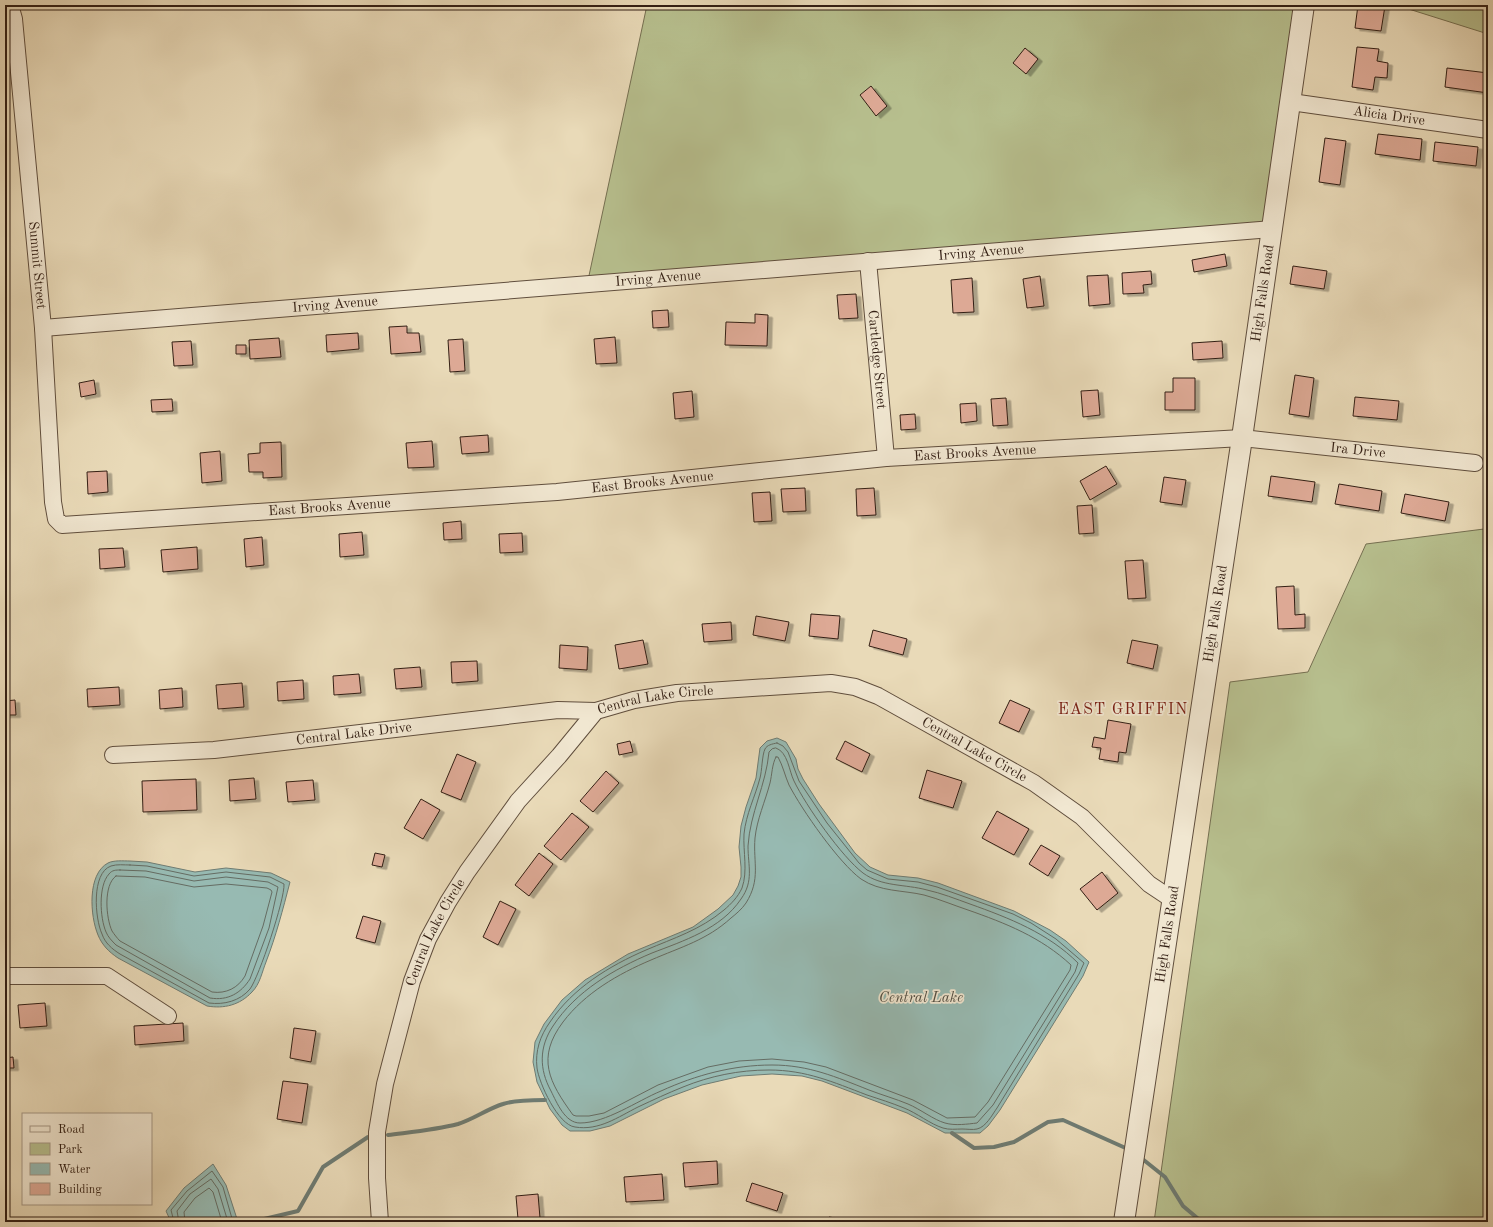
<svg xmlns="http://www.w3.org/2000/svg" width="1493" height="1227" font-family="'Old Standard TT',serif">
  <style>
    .green { fill: #b7bf8e; stroke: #756f51 }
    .water { fill: #97bab2; stroke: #6f7c73 }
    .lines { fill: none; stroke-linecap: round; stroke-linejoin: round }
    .shore { stroke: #656c63; stroke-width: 1 }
    .stream { stroke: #6f7c73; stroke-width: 4 }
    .building { fill: #dda995; stroke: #331f14; filter: url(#shadow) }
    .minor-casing { stroke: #604e3d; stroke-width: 18 }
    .tertiary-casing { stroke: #604e3d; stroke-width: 22 }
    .minor { stroke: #f1e7d1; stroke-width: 16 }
    .tertiary { stroke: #f1e7d1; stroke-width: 20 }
    .labels { text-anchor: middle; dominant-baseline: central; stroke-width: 3.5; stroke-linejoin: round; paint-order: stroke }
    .street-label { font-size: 14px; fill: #331f14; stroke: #f1e7d1 }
    .water-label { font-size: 15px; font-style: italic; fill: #514e43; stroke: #f1e7d1 }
    .quarter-label { font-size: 16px; letter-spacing: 1px; fill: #7a1f14; stroke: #f1e7d1 }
  </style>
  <defs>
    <filter id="shadow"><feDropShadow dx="4.5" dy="2.5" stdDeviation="0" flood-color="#0004"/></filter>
  </defs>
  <rect width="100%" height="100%" fill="#e9dab8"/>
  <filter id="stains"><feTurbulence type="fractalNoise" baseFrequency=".005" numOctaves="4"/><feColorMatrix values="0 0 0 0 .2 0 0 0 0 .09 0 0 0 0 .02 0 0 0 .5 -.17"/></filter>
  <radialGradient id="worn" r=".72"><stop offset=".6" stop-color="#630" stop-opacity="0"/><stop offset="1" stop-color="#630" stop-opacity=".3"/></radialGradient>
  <path class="green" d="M647 5H1299L1268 227 587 285Z
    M1396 5H1488V34Z
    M1484 529 1488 580V1222H1154L1230 682 1308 672 1366 544Z"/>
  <path class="water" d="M777 738 786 742 796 759 798 769 803 779 819 804 855 853 870 867 888 875 918 878 938 883 1014 911 1050 930 1066 941 1089 962 1083 976 1000 1110 988 1126 980 1133H945L907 1113 822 1081 802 1076 772 1074 741 1076 702 1085 664 1099 610 1126 590 1131H570L562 1125 550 1109 537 1082 533 1062 535 1042 544 1024 562 1000 585 980 628 954 693 927 718 909 733 895 738 886 741 877V867L739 847 741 826 746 807 756 778 760 748 767 741Z
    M130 861 147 862 195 872 226 868 271 873 290 882C283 909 276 936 266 962 262 972 260 984 252 992 240 1005 224 1009 207 1006L118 958C109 952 102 945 98 935 90 916 87 874 108 863 114 860 123 861 130 861Z
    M213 1164 226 1185 238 1222H171L166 1211 184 1188Z"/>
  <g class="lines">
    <path class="shore" d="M777 743 783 746 788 752 799 781 827 823 859 863 867 870 888 879 918 882 937 887 1013 914 1031 923 1056 939 1084 963 1079 974 997 1108C992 1115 986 1127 977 1129 973 1130 967 1129 962 1129 956 1129 949 1130 943 1128 930 1124 917 1113 904 1108 892 1103 879 1099 867 1095 833 1082 806 1070 769 1070 739 1070 710 1076 683 1087 668 1093 653 1100 638 1107 618 1117 599 1131 575 1127 558 1125 539 1083 537 1068 535 1051 540 1036 550 1022 573 988 609 966 646 950 674 938 700 930 724 910 731 904 738 897 742 888 748 871 743 852 744 834 746 814 755 797 760 778 762 771 762 755 765 749 767 745 772 744 777 743Z
      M776 748C788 752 789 771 794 781 806 806 842 857 863 873 882 887 905 884 927 890 941 893 956 899 970 904 1009 918 1048 933 1078 963L1075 972 993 1105 977 1123C968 1124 955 1126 945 1123 934 1120 920 1109 908 1104 896 1099 882 1095 869 1090 836 1077 809 1065 772 1065 733 1065 696 1075 661 1091 637 1101 606 1123 580 1123 565 1123 557 1103 551 1091 539 1069 539 1047 553 1026 576 991 614 969 652 953 683 941 721 929 741 899 754 881 748 866 748 846 750 813 766 785 769 752L772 749Z
      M776 757H778C783 766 785 776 789 785 802 810 839 863 861 879 880 892 903 890 924 895 939 899 953 905 968 910 1005 923 1041 937 1071 965L1070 970 988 1102 975 1117 947 1118 913 1100 826 1067 804 1062 772 1059 739 1061 708 1067 658 1085 604 1113 589 1116H576L573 1115C549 1082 536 1058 563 1022 585 993 618 974 651 960 681 947 707 940 731 918 736 914 742 909 746 903 761 879 753 863 755 838 757 819 765 802 770 783 772 775 772 764 776 757Z
      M130 865 147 866 194 876 226 872 270 877 284 884C285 899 259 977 250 989 240 1001 224 1005 209 1003L120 954C112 949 105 943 102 934 95 919 91 873 111 866 117 864 124 865 130 865Z
      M120 870 146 871 194 881 226 877 268 882 278 887 269 928 250 979C241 993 228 1001 210 998L116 945C112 941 108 937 106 932 100 918 98 886 109 874 112 870 116 870 120 870Z
      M116 876 145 877 194 887 226 884 267 888 271 890 272 892 263 926 245 976C238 988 226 994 212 992L120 941C117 938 114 934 112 931 106 918 103 885 116 876Z
      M174 1222 171 1210 187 1191 212 1171 223 1187 233 1222
      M179 1222 177 1211 190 1194 211 1179 218 1189 228 1222
      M185 1222 184 1212 195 1198 209 1188 213 1192 222 1222"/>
    <path class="stream" d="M952 1133 974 1148 994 1147 1014 1142 1048 1122 1063 1120 1130 1150
      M388 1135C411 1132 435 1130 458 1124 474 1119 487 1109 503 1104 514 1100 533 1100 545 1100
      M1140 1157 1165 1177 1183 1206 1202 1222
      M237 1222 260 1220 298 1211 323 1167 368 1137"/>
  </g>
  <path class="building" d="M1358 5 1385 6 1381 31 1355 28Z
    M1357 47 1379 49 1377 61 1388 63 1387 78 1375 77 1373 90 1352 87Z
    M1025 48 1038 59 1026 74 1013 63Z
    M1447 68 1488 73V93L1445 87Z
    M871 86 887 106 876 116 860 95Z
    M1378 134 1422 139 1420 160 1375 154Z
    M1325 138 1346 141 1340 185 1319 182Z
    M1435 142 1478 147 1476 166 1433 161Z
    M1225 254 1227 266 1194 272 1192 260Z
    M1293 266 1327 271 1324 289 1290 284Z
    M1151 271 1152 284 1143 285 1144 293 1123 294 1122 273Z
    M1108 275 1110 304 1089 306 1087 276Z
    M1040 276 1044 306 1027 308 1023 279Z
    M972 278 974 312 953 313 951 280Z
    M856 294 858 318 839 319 837 295Z
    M668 310 669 327 653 328 652 311Z
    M755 314 768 315 767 346 725 345 726 322 755 323Z
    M407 326V333H419L421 352 391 354 389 327Z
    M358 333 359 349 327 352 326 335Z
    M615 337 617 363 596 364 594 339Z
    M279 338 281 357 250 359 249 340Z
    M463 339 465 371 450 372 448 340Z
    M191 341 193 365 174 366 172 342Z
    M1222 341 1223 358 1193 360 1192 343Z
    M236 345H246V354H236Z
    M1295 375 1314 378 1309 417 1289 414Z
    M1173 378H1195V410H1165V392H1173Z
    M94 380 96 394 81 397 79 383Z
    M1098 390 1100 415 1083 417 1081 391Z
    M692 391 694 417 675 419 673 393Z
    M1355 397 1399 401 1397 420 1353 416Z
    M1006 398 1008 425 993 426 991 399Z
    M172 399 173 411 152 412 151 400Z
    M976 403 977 421 961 423 960 404Z
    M915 414 916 429 901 430 900 415Z
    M488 435 489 452 462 454 460 437Z
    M432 441 434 467 408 468 406 443Z
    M281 442 282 477 263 478V472H249L248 454 260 453V443Z
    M220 451 222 481 202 483 200 453Z
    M1106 466 1117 484 1090 500 1080 481Z
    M107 471 108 492 88 494 87 472Z
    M1271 476 1315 482 1312 502 1268 496Z
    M1164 477 1186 480 1182 505 1160 502Z
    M1339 484 1382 491 1379 511 1335 504Z
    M805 488 806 511 783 512 781 489Z
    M874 488 876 515 857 516 856 489Z
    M770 492 772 521 754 522 752 493Z
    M1405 494 1449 502 1445 521 1401 513Z
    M1092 505 1094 533 1079 534 1077 506Z
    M461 521 462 539 444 540 443 523Z
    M362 532 364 555 340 557 339 534Z
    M522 533 523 552 500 553 499 534Z
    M262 537 264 565 246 567 244 539Z
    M197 547 198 569 163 572 161 550Z
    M123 548 125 567 100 569 99 549Z
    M1143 560 1146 598 1128 599 1125 561Z
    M1294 586 1295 615 1305 614V628L1278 629 1276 587Z
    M811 614 840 616 838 639 809 636Z
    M756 616 789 622 785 641 753 635Z
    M731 622 732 640 704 642 702 624Z
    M873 630 907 639 903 655 869 646Z
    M643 640 648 664 619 669 615 645Z
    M1132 640 1158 645 1153 669 1127 663Z
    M560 645 588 647 587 670 559 668Z
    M477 661 478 681 452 683 451 662Z
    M420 667 422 687 396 689 394 669Z
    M359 674 361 693 334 695 333 676Z
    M303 680 304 699 278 701 277 682Z
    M242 683 244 707 218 709 216 685Z
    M119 687 120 705 88 707 87 689Z
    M182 688 183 707 160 709 159 690Z
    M15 700 16 715H5V701Z
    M1010 700 1030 709 1019 732 999 723Z
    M1108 720 1131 724 1126 753 1119 752 1118 762 1099 759 1101 748 1092 747 1094 737 1105 739Z
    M630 741 633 752 619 755 617 744Z
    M845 741 870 754 862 772 836 759Z
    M457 754 476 762 461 800 441 792Z
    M927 770 962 781 953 808 919 798Z
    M606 771 619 783 593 812 580 801Z
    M254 778 256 799 230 801 229 780Z
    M196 779 197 810 143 812 142 781Z
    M313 780 315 800 288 802 286 782Z
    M421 799 440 810 423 839 404 828Z
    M997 811 1029 829 1014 855 982 838Z
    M572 813 589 827 561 860 544 846Z
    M1041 845 1060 856 1048 876 1029 864Z
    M375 853 385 855 382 867 372 865Z
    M539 853 553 864 529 896 515 885Z
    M1102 872 1118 893 1097 910 1080 889Z
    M500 901 516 909 498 945 483 937Z
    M363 916 381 921 375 943 356 938Z
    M45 1003 47 1026 20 1028 18 1005Z
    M183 1023 184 1041 135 1045 134 1026Z
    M294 1028 316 1031 311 1062 290 1058Z
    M13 1057 14 1068H5V1058Z
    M283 1081 308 1084 302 1123 277 1119Z
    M717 1161 718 1184 685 1187 683 1163Z
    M662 1174 664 1200 626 1202 624 1177Z
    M752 1183 783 1193 777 1211 746 1201Z
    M538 1194 540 1218 518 1219 516 1196Z
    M829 1217 863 1222H828Z"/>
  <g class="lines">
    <defs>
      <g id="minor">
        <path id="s1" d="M10 5 14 19 43 328 53 502 56 519 62 525 557 492 886 458 1242 438 1475 463"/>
        <path id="s2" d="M1291 102 1488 130"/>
        <path id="s3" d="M868 261 886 458"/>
        <path id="s4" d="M43 328 1273 229"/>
        <path id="s5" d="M113 755 214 750 558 710 596 711"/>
        <path d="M5 976H107L168 1016"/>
        <path id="s6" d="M380 1222 377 1178V1132L385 1084 412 981 428 939 448 902 467 872 518 801 559 756 596 711 634 700 677 693 831 683 855 687 878 696 1034 783 1082 817 1149 884 1173 900"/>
      </g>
      <g id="tertiary">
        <path id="s7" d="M1124 1222 1242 438 1304 5"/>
      </g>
    </defs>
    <use href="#minor" class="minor-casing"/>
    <use href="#tertiary" class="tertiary-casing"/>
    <use href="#minor" class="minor"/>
    <use href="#tertiary" class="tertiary"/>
  </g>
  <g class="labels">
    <g class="street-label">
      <text stroke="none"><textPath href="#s2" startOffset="99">Alicia Drive</textPath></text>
      <text stroke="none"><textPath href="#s4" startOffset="941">Irving Avenue</textPath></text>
      <text stroke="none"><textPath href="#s1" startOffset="262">Summit Street</textPath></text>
      <text stroke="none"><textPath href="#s4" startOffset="617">Irving Avenue</textPath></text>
      <text stroke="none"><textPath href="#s7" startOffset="939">High Falls Road</textPath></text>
      <text stroke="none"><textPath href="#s4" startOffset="293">Irving Avenue</textPath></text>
      <text stroke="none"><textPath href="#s3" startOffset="99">Cartledge Street</textPath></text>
      <text stroke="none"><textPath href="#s1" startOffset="1825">Ira Drive</textPath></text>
      <text stroke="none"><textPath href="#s1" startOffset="1441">East Brooks Avenue</textPath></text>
      <text stroke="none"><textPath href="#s1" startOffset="1117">East Brooks Avenue</textPath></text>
      <text stroke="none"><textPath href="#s1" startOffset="793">East Brooks Avenue</textPath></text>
      <text stroke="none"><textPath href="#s7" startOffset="615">High Falls Road</textPath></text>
      <text stroke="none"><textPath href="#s6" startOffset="635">Central Lake Circle</textPath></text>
      <text stroke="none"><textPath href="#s5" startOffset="242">Central Lake Drive</textPath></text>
      <text stroke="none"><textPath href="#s6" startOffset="971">Central Lake Circle</textPath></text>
      <text stroke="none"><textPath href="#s6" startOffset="299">Central Lake Circle</textPath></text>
      <text stroke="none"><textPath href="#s7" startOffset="291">High Falls Road</textPath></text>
    </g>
    <g class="water-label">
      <text x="921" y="998">Central Lake</text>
    </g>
    <g class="quarter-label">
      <text x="1123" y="710">EAST GRIFFIN</text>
    </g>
  </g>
  <rect width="1493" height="1227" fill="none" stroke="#e9dab8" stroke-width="20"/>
  <rect x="6" y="6" width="1481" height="1215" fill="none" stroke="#331f14" stroke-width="2"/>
  <rect x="10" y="10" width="1473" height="1207" fill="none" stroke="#331f14"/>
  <rect x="22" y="1113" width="130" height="92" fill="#f1e7d1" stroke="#a59785"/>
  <rect x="30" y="1126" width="20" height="6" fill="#f1e7d1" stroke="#a59785"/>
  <text x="58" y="1133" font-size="12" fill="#331f14">Road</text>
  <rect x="30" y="1143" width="20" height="12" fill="#b7bf8e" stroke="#a59785"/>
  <text x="58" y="1153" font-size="12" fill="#331f14">Park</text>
  <rect x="30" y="1163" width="20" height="12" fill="#97bab2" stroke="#a59785"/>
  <text x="58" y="1173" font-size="12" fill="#331f14">Water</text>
  <rect x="30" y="1183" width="20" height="12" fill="#dda995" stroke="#a59785"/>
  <text x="58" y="1193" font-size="12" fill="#331f14">Building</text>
  <rect width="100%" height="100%" filter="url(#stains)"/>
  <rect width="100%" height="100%" fill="url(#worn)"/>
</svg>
